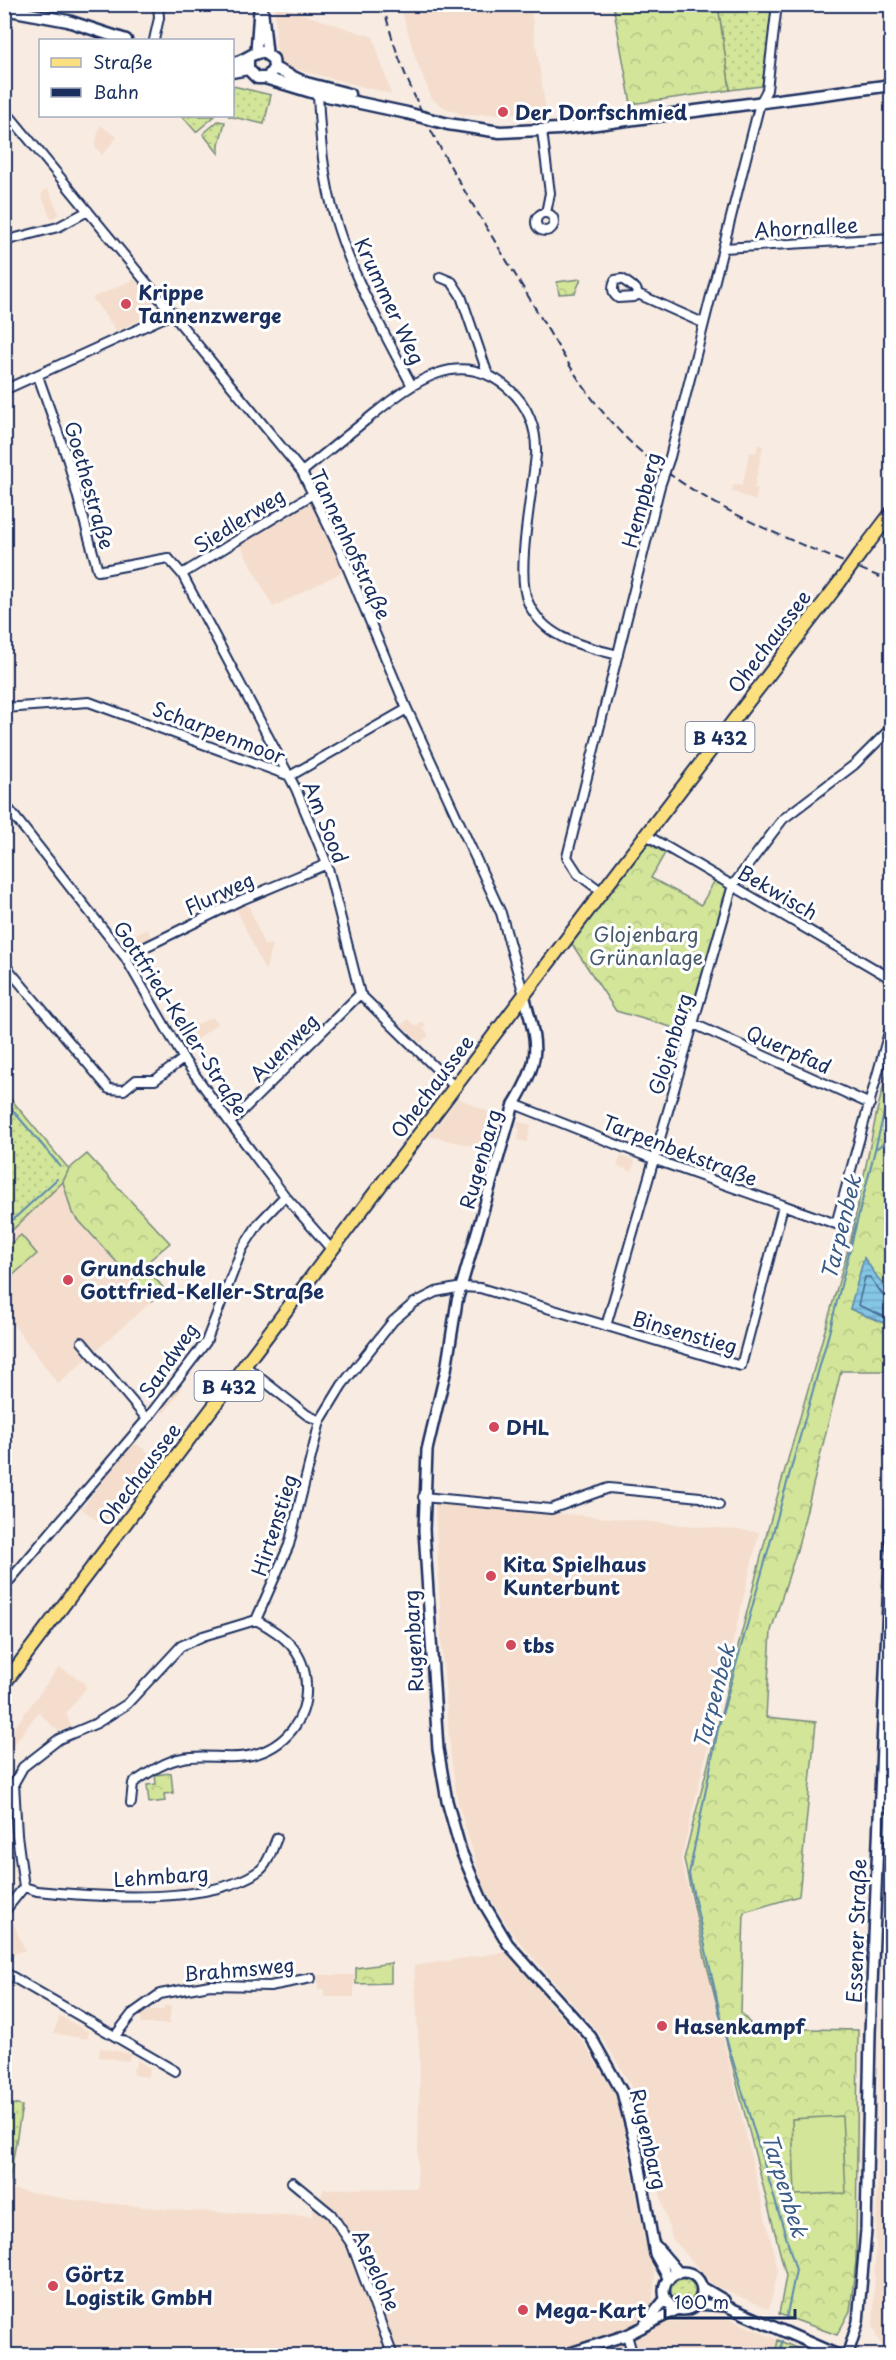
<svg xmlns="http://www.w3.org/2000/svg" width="896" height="2360" font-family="'Playpen Sans',sans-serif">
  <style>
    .built { fill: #f4ddcc }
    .grass { fill: url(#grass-dots); stroke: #768a7c; stroke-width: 1.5 }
    .forest { fill: url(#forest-crowns); stroke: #768a7c; stroke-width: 1.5 }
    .pitch { fill: #d2e599; stroke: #768a7c; stroke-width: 1.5 }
    .water { fill: url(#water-rules); stroke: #5b8aaf; stroke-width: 1.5 }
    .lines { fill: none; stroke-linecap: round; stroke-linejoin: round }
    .shore { stroke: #456b94; stroke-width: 1.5 }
    .stream { stroke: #5b8aaf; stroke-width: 2 }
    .minor-casing { stroke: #1b2f5e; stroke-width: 12 }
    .tertiary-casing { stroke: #1b2f5e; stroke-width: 14 }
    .secondary-casing { stroke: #1b2f5e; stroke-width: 15 }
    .primary-casing { stroke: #1b2f5e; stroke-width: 16 }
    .minor { stroke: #fff; stroke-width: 8 }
    .tertiary { stroke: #fff; stroke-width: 9 }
    .secondary { stroke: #fff; stroke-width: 10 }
    .primary { stroke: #fce080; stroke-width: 12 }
    .rail { stroke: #1b2f5e; stroke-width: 2; stroke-dasharray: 9 4.5; stroke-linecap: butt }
    .minor-bridge-casing { stroke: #1b2f5e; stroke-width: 12; stroke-linecap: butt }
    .secondary-bridge-casing { stroke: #1b2f5e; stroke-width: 15; stroke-linecap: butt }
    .primary-bridge-casing { stroke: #1b2f5e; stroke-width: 16; stroke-linecap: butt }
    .minor-bridge { stroke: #fff; stroke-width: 8 }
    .secondary-bridge { stroke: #fff; stroke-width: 10 }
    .primary-bridge { stroke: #fce080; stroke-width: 12 }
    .poi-dot { fill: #d1495b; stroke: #fff; stroke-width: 2 }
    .labels { text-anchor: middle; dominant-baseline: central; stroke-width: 6; stroke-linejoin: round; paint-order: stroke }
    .shield { fill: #fff; stroke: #5f6d8e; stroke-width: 1.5 }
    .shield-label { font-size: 18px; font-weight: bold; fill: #1b2f5e }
    .poi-label { font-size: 20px; font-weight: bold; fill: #1b2f5e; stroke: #fff; text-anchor: start }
    .street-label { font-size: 20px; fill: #1b2f5e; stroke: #fff }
    .park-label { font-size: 20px; fill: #495c6d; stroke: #fff }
    .water-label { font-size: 21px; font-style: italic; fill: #3b5c86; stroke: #fff }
  </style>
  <defs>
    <pattern id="grass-dots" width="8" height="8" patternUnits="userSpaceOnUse" patternTransform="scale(1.5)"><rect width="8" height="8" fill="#d2e599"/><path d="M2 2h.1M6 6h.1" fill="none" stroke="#b4c586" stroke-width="1.8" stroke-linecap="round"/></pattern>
    <pattern id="forest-crowns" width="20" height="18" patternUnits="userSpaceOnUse" patternTransform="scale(1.5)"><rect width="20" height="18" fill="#d2e599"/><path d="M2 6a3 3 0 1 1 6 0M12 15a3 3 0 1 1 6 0" fill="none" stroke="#b4c586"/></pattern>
    <pattern id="water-rules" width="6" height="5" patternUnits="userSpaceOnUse" patternTransform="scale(1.5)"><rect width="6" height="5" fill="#85c6e5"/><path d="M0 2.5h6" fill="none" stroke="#72aac7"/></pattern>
  </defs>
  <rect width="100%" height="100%" fill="#f8ebe1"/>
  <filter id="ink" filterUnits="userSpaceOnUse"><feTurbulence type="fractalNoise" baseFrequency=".0167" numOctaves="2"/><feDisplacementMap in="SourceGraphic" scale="12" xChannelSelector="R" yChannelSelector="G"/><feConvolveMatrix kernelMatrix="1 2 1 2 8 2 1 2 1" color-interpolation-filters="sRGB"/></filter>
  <g filter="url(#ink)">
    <path class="built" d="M275 5 373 37 391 94 287 67 280 61 276 45Z
      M400 5H530L546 112 464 115 445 108 432 99 415 57Z
      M100 125 117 137 102 155 95 146Z
      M48 189 59 214 51 219 41 194Z
      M135 279 160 310 117 331 92 298Z
      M758 445 763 446 754 488 758 489 755 501 732 491 733 485 742 486 750 452 756 453Z
      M312 498 342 572 273 607 240 544Z
      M244 905 249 906 264 945H273L265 971 236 908Z
      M148 929 151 938 128 950 123 948 122 940Z
      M212 1017 218 1023 186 1048 181 1040 189 1029Z
      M408 1019 417 1027 422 1022 426 1026 423 1029 429 1035 421 1043 402 1026Z
      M458 1098 500 1117 491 1150 429 1136Z
      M518 1122 531 1125 527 1142 518 1140 520 1129 517 1128Z
      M621 1156 635 1161 632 1171 617 1166Z
      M63 1182 72 1213 152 1301 58 1384 5 1313V1237Z
      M175 1386 181 1390 164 1413 158 1409Z
      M132 1441 159 1460 108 1529 82 1509Z
      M435 1502 759 1532 681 1859 778 2271 769 2309 713 2285 672 2238 630 2084 602 2037 512 1933 484 1888 458 1803 451 1757 442 1650Z
      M59 1667 84 1682 86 1688 66 1713 71 1727 58 1731 38 1712 5 1757V1740Z
      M886 1915H891V2355H888L876 2336V2330L873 2329Z
      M12 1920 25 1950 11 1955 10 1937H5L4 1925Z
      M506 1952 584 2043 619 2102 644 2237 655 2275 652 2305 669 2322 710 2317 731 2319 778 2340 775 2355H5L4 2188 73 2200 185 2211 311 2216 324 2189 417 2188 420 2064 414 1966Z
      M318 1975H354V1997H324V1989H318Z
      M164 2006H171L169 2024H141V2012L147 2007 150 2010H163Z
      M60 2016 89 2032 87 2039 53 2033Z
      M100 2048 131 2054 128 2061 99 2057Z
      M138 2060 150 2069 147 2077 134 2075 133 2071Z"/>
    <path class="grass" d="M718 5H773L762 86 730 90Z
      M233 86 271 95 264 124 228 116H232Z
      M182 116H215L196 132Z
      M218 121 225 122 219 144V154L203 134Z
      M5 1092 69 1169 63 1182 5 1237Z
      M4 2102 22 2106 8 2189 4 2188Z
      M671 2291a12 12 0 1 1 24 0a12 12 0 1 1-24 0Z"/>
    <path class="forest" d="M613 5H718L730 90 631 104Z
      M581 279 575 293 559 294 557 282Z
      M646 842 665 853 651 878 701 905 715 880 728 887 685 1031 616 1011 570 941Z
      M891 1057V1297L864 1258 850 1309 891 1326V1352L885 1371H841L797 1550 771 1631 766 1717 816 1722 799 1896 744 1912 741 2013 754 2028 858 2030 856 2261 850 2311 837 2335 779 2314 786 2276 705 1958 684 1859 768 1529 851 1239 877 1111Z
      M87 1154 170 1243 144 1265 165 1290 152 1301 72 1213 63 1182 69 1169Z
      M171 1773 173 1793 164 1794 165 1801 149 1803 147 1785 156 1784 155 1775Z
      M391 1963V1983L356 1984V1968Z
      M778 2340 812 2355H775Z"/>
    <path class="pitch" d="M21 1235 37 1254 5 1282V1248Z
      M842 2116 846 2193 795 2195 792 2119Z"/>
    <path class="water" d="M864 1258 891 1297V1326L850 1309Z"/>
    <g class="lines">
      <path class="shore" d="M892 1300 885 1298 870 1277H865L858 1305 892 1320"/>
      <path class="stream" d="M4 1100 60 1166
        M877 1148 892 1137
        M4 1228 57 1179
        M786 2319 796 2270 724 2031 689 1874 718 1729 829 1333 892 1082
        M780 2356 782 2341"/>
      <defs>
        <path id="minor" d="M154 40 159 18 158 4
          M318 94C320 136 323 180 336 221 353 278 383 331 411 384
          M4 109 302 472 340 550 407 709 501 913 524 995
          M542 131 550 193 546 213
          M536 222a9 9 0 1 1 18 0a9 9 0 1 1-18 0Z
          M4 241 58 227 88 211
          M723 248 892 238
          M440 277 452 282 461 296 488 375
          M638 294 634 297 618 298C612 294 612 287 615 280L622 279 636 289 638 294 703 323
          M38 376 68 461 98 571 168 558 182 574 296 789 327 864 360 994 456 1088
          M4 390 174 313
          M670 457 760 103 767 90 777 4
          M302 472C323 455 344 438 365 421 408 387 456 343 509 389 528 405 537 429 536 454 533 489 515 573 528 602 544 639 583 646 618 655
          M182 574 313 494
          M4 708 89 702 290 776 407 709
          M4 803 125 957 185 1061 230 1123 285 1196 332 1250
          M646 835 892 979
          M602 892 578 874 567 857 660 486
          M125 957 239 901 327 864
          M4 964 109 1089 124 1090 136 1080H155L183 1059
          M694 1024 870 1104
          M514 1104 653 1159 836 1224 892 1021
          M230 1123 360 994
          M606 1326 733 885 783 819 854 765 892 727
          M82 1342 147 1419
          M245 1366 307 1415 320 1421
          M423 1497 551 1509 609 1488 700 1497 719 1505
          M4 1587 147 1419 206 1342 242 1249 259 1223 285 1196
          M131 1803 133 1783C148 1773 165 1761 183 1758 205 1753 230 1761 252 1755 285 1747 308 1719 306 1685 305 1651 284 1635 256 1620
          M24 1887 37 1891C96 1897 211 1906 260 1870 268 1864 273 1847 277 1838
          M4 1912 24 1887 17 1835 14 1783 23 1767 59 1739 97 1723 127 1704 181 1646 203 1636 256 1620 289 1545 320 1421 342 1385 393 1321 414 1303 436 1292 462 1287 480 1288 741 1366 783 1206
          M4 1972 175 2071
          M115 2036 132 2014 160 1994 210 1985 270 1986 311 1978
          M292 2182 331 2214 352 2245 393 2356
          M627 2335 633 2356"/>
        <path id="tertiary" d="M262 4 267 53
          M256 52 259 10
          M524 995C537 1045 543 1057 514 1104L457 1301 446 1370 427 1450 424 1530 438 1749 447 1801 461 1851 483 1902 508 1944 591 2037 622 2092 637 2151 655 2254 669 2279
          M655 2245 679 2273
          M664 2291a19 19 0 1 1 38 0a19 19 0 1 1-38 0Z
          M702 2287 724 2300 726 2306
          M697 2304 726 2306 840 2356
          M645 2324 666 2298
          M561 2356 627 2335 678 2309
          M847 2356 858 2322 866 2230 870 2033 892 1507"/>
        <path id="secondary" d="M4 9 68 21 126 40
          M248 59V69L257 78H265L318 94 407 113
          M232 63C245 62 251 52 263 52L273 59 274 68 270 74
          M274 68 306 83 349 94
          M232 72 248 69
          M448 124 500 132 559 129 892 85"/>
        <path id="primary" d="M860 554 892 512
          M4 1684 602 892 839 583"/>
      </defs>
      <use href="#minor" class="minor-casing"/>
      <use href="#tertiary" class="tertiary-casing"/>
      <use href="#secondary" class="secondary-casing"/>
      <use href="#primary" class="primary-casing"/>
      <use href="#minor" class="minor"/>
      <use href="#tertiary" class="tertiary"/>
      <use href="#secondary" class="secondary"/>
      <use href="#primary" class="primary"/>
      <path class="rail" d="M383 4C406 105 467 194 519 281 557 343 588 408 646 456 718 516 807 546 892 582"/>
      <defs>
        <path id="minor-bridge" d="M660 486 670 457"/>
        <path id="secondary-bridge" d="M407 113 448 124"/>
        <path id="primary-bridge" d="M839 583 860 554"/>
      </defs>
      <use href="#minor-bridge" class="minor-bridge-casing"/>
      <use href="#secondary-bridge" class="secondary-bridge-casing"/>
      <use href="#primary-bridge" class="primary-bridge-casing"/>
      <use href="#minor-bridge" class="minor-bridge"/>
      <use href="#secondary-bridge" class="secondary-bridge"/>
      <use href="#primary-bridge" class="primary-bridge"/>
    </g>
  </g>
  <g class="poi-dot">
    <circle cx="503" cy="112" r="6"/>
    <circle cx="126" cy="304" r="6"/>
    <circle cx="68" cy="1280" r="6"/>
    <circle cx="494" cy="1427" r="6"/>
    <circle cx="491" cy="1576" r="6"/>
    <circle cx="511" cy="1645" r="6"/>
    <circle cx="662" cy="2026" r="6"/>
    <circle cx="53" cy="2286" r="6"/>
    <circle cx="523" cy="2310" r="6"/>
  </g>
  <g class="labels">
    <g class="shield">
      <rect x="685.5" y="722" width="69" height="30" rx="4.5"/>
      <rect x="194.5" y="1371" width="69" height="30" rx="4.5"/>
    </g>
    <g class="shield-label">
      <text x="720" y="737">B 432</text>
      <text x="229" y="1386">B 432</text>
    </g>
    <g class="poi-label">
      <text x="515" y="112">Der Dorfschmied</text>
      <text x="138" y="292">Krippe<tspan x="138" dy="23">Tannenzwerge</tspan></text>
      <text x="80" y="1268">Grundschule<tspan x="80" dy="23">Gottfried-Keller-Straße</tspan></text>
      <text x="506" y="1427">DHL</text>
      <text x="503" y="1564">Kita Spielhaus<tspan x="503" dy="23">Kunterbunt</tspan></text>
      <text x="523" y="1645">tbs</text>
      <text x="674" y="2026">Hasenkampf</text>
      <text x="65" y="2274">Görtz<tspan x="65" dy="23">Logistik GmbH</tspan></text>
      <text x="535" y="2310">Mega-Kart</text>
    </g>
    <g class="street-label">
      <text transform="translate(806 227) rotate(-3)">Ahornallee</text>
      <text transform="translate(390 301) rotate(65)">Krummer Weg</text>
      <text transform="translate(90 485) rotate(74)">Goethestraße</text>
      <text transform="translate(641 500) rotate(-75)">Hempberg</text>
      <text transform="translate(239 520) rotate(-32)">Siedlerweg</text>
      <text transform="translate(351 544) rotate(65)">Tannenhofstraße</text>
      <text transform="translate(769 641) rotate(-53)">Ohechaussee</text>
      <text transform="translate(219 732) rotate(21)">Scharpenmoor</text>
      <text transform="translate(326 822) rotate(68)">Am Sood</text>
      <text transform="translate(778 892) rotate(30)">Bekwisch</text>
      <text transform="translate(219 893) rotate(-25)">Flurweg</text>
      <text transform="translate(181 1018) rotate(57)">Gottfried-Keller-Straße</text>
      <text transform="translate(670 1044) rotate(-73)">Glojenbarg</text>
      <text transform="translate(284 1047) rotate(-45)">Auenweg</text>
      <text transform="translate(789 1049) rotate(24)">Querpfad</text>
      <text transform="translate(432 1086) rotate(-53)">Ohechaussee</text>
      <text transform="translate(680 1150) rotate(21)">Tarpenbekstraße</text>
      <text transform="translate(480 1159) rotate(-74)">Rugenbarg</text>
      <text transform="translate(685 1332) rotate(16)">Binsenstieg</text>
      <text transform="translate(168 1360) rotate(-55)">Sandweg</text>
      <text transform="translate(139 1474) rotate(-53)">Ohechaussee</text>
      <text transform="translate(274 1525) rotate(-72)">Hirtenstieg</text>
      <text transform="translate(413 1641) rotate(-93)">Rugenbarg</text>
      <text transform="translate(161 1876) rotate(-4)">Lehmbarg</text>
      <text transform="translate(856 1931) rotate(-88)">Essener Straße</text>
      <text transform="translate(239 1969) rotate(-5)">Brahmsweg</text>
      <text transform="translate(649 2139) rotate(77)">Rugenbarg</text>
      <text transform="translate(377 2270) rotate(66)">Aspelohe</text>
    </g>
    <g class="park-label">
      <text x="646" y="934">Glojenbarg<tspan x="646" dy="23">Grünanlage</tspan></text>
    </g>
    <g class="water-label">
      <text transform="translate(840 1227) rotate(-76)">Tarpenbek</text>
      <text transform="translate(713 1696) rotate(-75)">Tarpenbek</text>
      <text transform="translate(786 2185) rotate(73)">Tarpenbek</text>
    </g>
  </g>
  <rect width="896" height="2360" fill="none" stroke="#fff" stroke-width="24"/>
  <rect x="12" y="12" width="872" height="2336" fill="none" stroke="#1b2f5e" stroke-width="2" filter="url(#ink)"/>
  <rect x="39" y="39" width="195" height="78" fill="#ffffff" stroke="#a4acbf" stroke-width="1.5"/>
  <rect x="51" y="58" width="30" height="9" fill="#fce080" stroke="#a4acbf" stroke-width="1.5"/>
  <text x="93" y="69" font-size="18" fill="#1b2f5e">Straße</text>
  <rect x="51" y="88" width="30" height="9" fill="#1b2f5e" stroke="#a4acbf" stroke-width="1.5"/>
  <text x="93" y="99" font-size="18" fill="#1b2f5e">Bahn</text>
  <path d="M665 2309v9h130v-9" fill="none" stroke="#1b2f5e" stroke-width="3"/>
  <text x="674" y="2309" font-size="18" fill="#1b2f5e" stroke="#ffffff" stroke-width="4.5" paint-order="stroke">100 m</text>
</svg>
